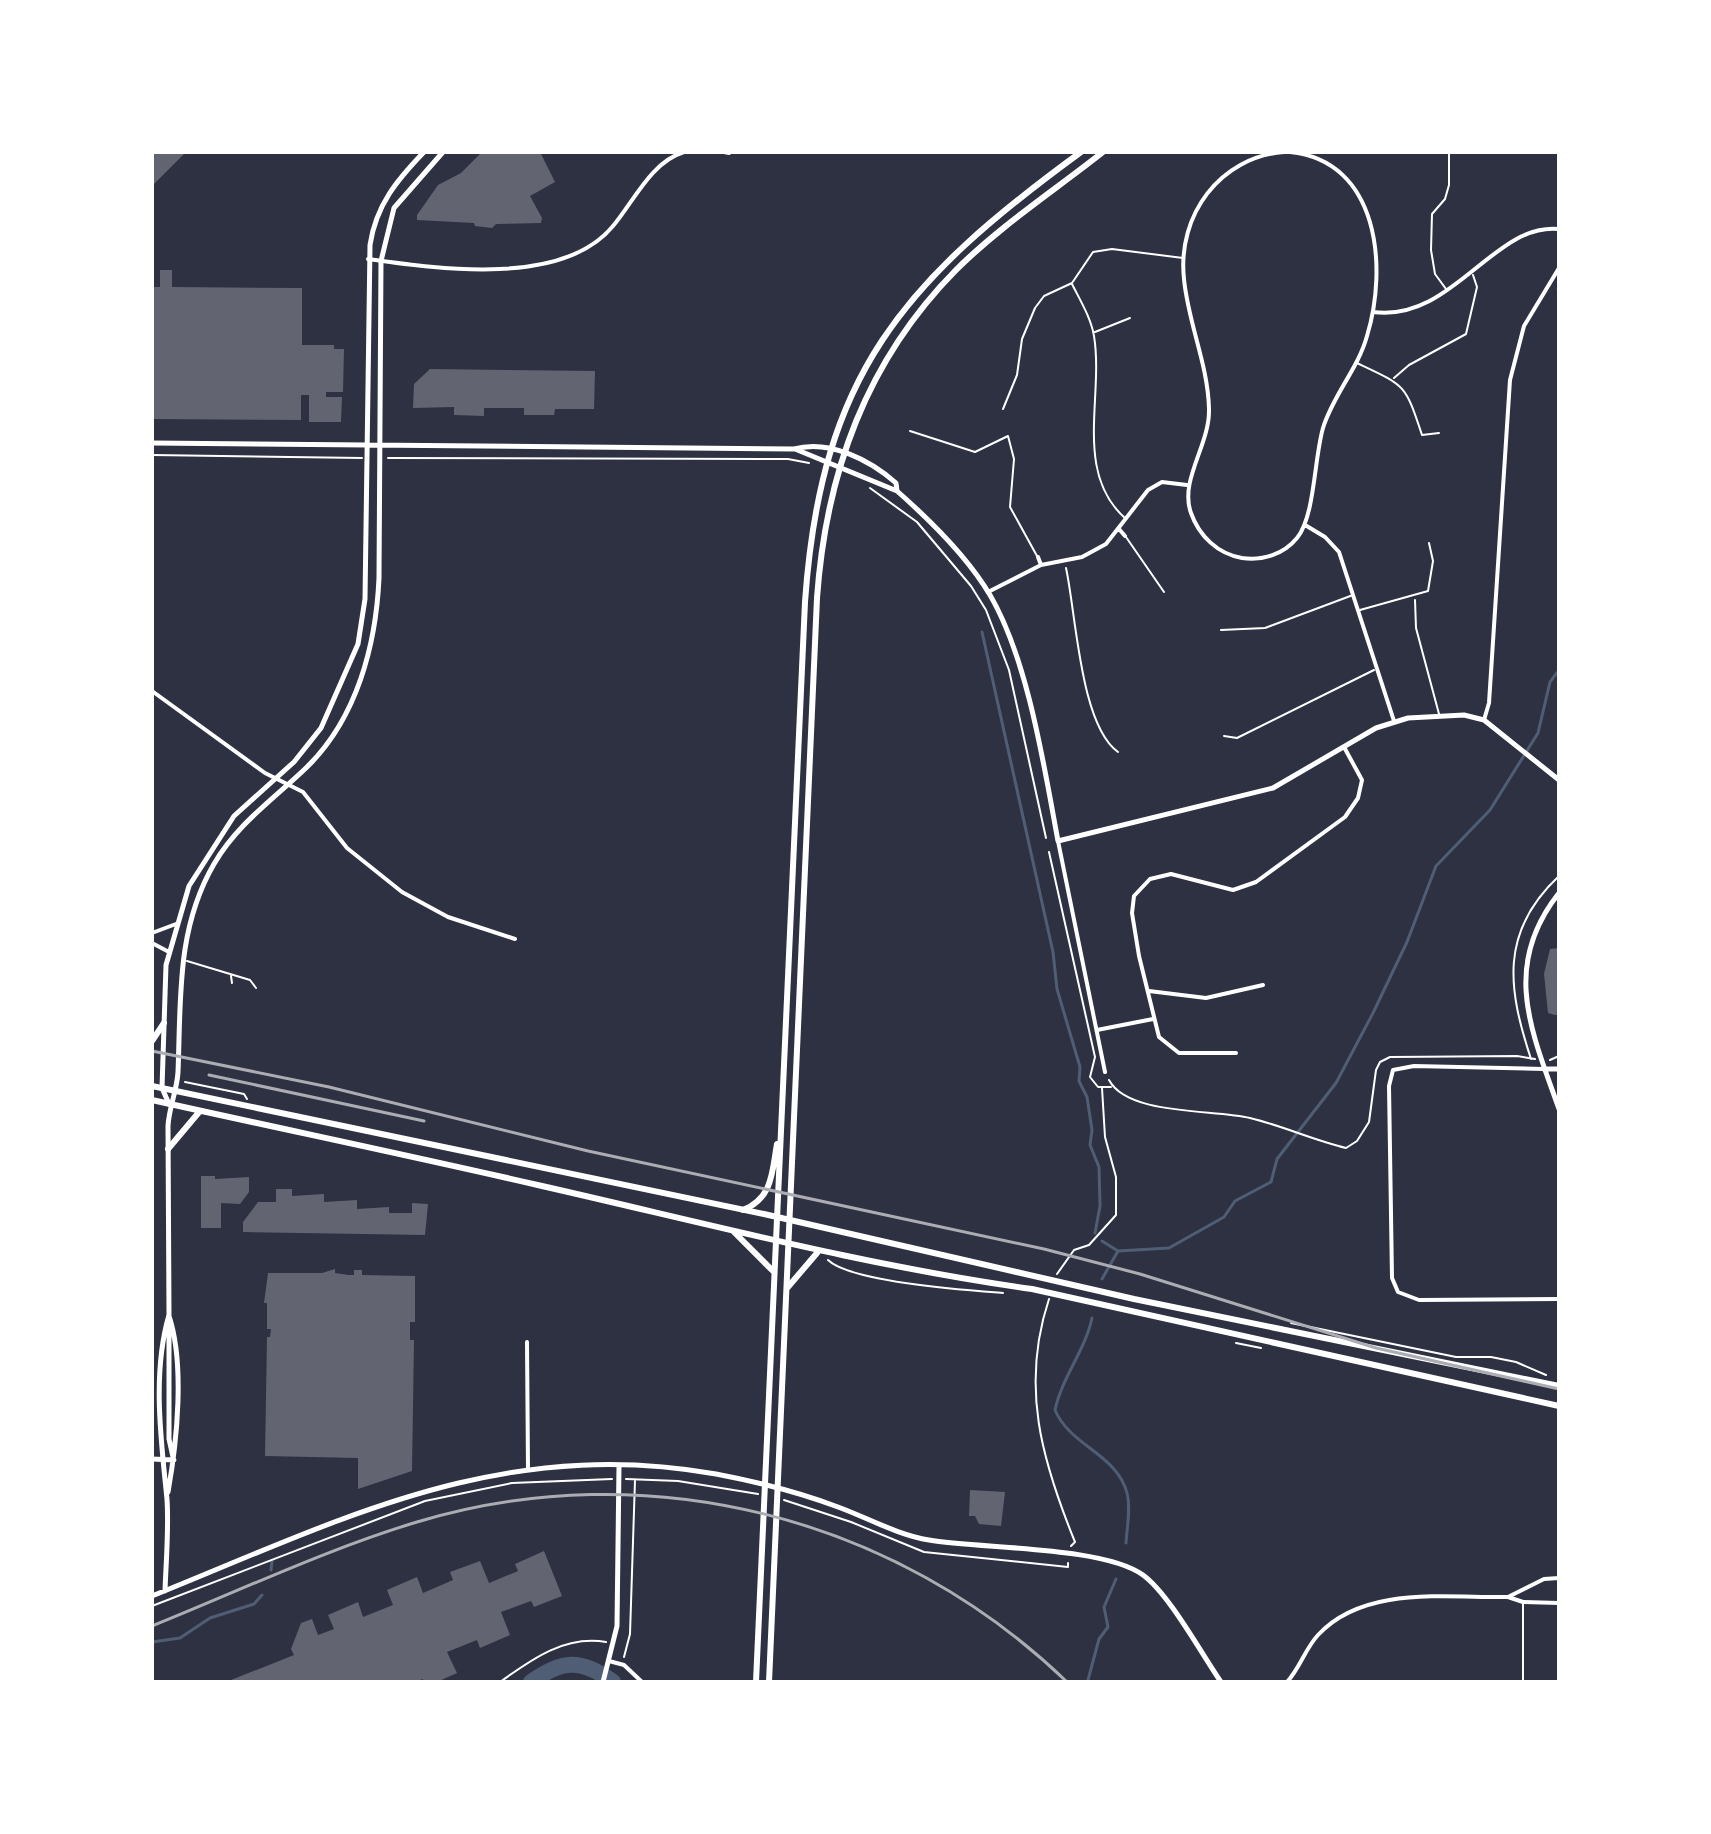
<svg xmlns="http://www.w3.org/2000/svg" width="1711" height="1834" font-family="'Space Grotesk',sans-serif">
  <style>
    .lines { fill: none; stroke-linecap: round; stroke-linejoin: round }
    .stream { stroke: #4f5d75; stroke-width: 3 }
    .river { stroke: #4f5d75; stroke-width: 16 }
    .building { fill: #626471 }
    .path { stroke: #fff; stroke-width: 2 }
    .service { stroke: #fff; stroke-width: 2 }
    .minor { stroke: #fff; stroke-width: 4 }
    .tertiary { stroke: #fff; stroke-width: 5 }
    .secondary { stroke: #fff; stroke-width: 6 }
    .primary { stroke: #fff; stroke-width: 6 }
    .rail { stroke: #abadb3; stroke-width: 3 }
  </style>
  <rect width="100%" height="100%" fill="#2d3142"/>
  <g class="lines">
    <path class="stream" d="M1558 289 1559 290
      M982 632 1053 952 1057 989 1080 1067 1079 1081 1087 1097 1092 1130 1090 1145 1099 1167 1100 1206 1095 1233
      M1102 1241 1118 1251
      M1102 1279 1118 1251 1169 1248 1224 1217 1235 1201 1271 1182 1277 1159 1336 1083 1373 1013 1407 942 1436 866 1490 810 1538 733 1550 682 1559 670
      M1092 1318C1085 1351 1062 1377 1055 1410 1070 1446 1117 1454 1127 1493 1131 1508 1127 1527 1126 1543
      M271 1570 272 1561
      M152 1642 180 1638 210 1618 254 1604 262 1595
      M1088 1680 1099 1639 1108 1627 1104 1607 1116 1579"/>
    <path class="river" d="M531 1682C562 1660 581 1658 613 1682"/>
  </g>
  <path class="building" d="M152 152H186L152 186Z
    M482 152H540L555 182 530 196 542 218 541 223 496 224 492 228 475 226 474 223 417 220V215L438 185 461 173Z
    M160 270H172V287L302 288V345H334V349H344L343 392H326V397H342L341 422H309V395H301V420L152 419V287H160Z
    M430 369 595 371 594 409H555L554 415H524V408H484V416L454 415V407L413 408 414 384Z
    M1559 948V1015H1555L1548 1013 1544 974 1550 949Z
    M201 1176H215V1179L249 1177V1192L240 1204 221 1203V1228H201Z
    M276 1189H292V1196L324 1194V1202L357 1200V1209L389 1207V1213H412V1203L428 1204 425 1235 243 1232V1222L258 1202H276Z
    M335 1269V1273L349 1275H354V1270H362V1275L415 1276V1322H410V1340H414L412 1471 358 1489V1458L265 1456 267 1337H270L271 1329H267V1303H264L268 1273H322Z
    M970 1490 1005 1492 1001 1526 979 1524 975 1516H969Z
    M544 1551 562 1596 534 1607 531 1601 501 1612 510 1635 480 1648 477 1640 447 1652 457 1673 437 1682H424L423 1679 415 1682H226L294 1655 291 1649 301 1623 312 1619 318 1635 334 1629 328 1615 358 1602 363 1617 393 1605 387 1590 417 1577 423 1593 453 1580 450 1572 480 1561 489 1583 518 1571 515 1564Z"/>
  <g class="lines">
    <path class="path" d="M152 455 362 458
      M388 458 788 459 809 463
      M870 488 917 522 971 586 986 610 1009 670 1046 838
      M1049 852 1095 1057 1090 1077 1098 1087H1111
      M1531 1059C1508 989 1499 932 1559 876
      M1550 1060 1559 1056
      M1109 1080C1128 1116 1215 1109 1250 1118 1283 1126 1313 1140 1346 1148L1357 1141 1369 1122 1376 1070 1380 1062 1390 1057 1517 1056 1535 1059
      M185 1082 244 1094 247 1099
      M828 1260C851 1282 965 1290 1003 1293
      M1057 1274 1074 1250 1089 1245 1116 1215V1177L1105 1137 1102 1088
      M1049 1299C1020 1386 1042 1461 1075 1542L1071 1546
      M1291 1323 1456 1357H1491L1516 1362 1546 1375
      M1236 1343 1261 1348
      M626 1479 678 1481 758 1494
      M784 1500 851 1522 924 1552 1068 1567V1563
      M152 1606 425 1501 512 1483 612 1479
      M624 1657 630 1634 635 1480"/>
    <path class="service" d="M1072 284C1080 300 1091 318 1094 336 1104 397 1073 473 1126 519
      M1446 289 1435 274 1431 250 1432 214 1445 199 1449 185V152
      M1095 332 1130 318
      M1357 363C1406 386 1405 384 1422 435L1439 433
      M1394 378 1409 365 1466 334 1477 287 1473 275
      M1003 409 1017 375 1022 339 1035 308 1044 296 1072 283 1093 252 1112 249 1183 258
      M910 431 975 452 1008 436 1014 459 1010 507 1037 556
      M1126 537 1164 592
      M1066 568C1076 613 1080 725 1118 752
      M1415 600 1416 628 1439 714
      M1360 610 1428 591 1433 561 1429 543
      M1221 630 1265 628 1353 595
      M1224 736 1237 738 1374 670
      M187 961 250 980 256 988
      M231 976 232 983
      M1523 1603V1682
      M500 1682C532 1659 565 1635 606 1642"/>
    <path class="minor" d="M724 152 729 153
      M1284 152C1220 157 1177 215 1184 279 1188 323 1208 364 1209 409 1210 445 1179 480 1191 513 1199 536 1218 554 1242 558 1263 561 1284 554 1297 538 1315 516 1314 459 1323 428 1333 395 1358 369 1367 336 1388 267 1379 161 1290 152
      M368 259C439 269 563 287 613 226 634 201 651 162 684 152
      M1373 312C1452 323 1494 222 1559 229
      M1305 525 1325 537 1339 552 1394 721
      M1119 529 1125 536
      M1038 557 1041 565
      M988 592 1041 565 1082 557 1106 544 1148 490 1162 482 1187 485
      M152 691 265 773 303 792 347 848 402 892 448 917 515 939
      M1484 720 1489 703 1510 380 1524 326 1559 268
      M1058 841 1105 1072
      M152 933 176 924
      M152 943 169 952
      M1149 991 1206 998 1263 985
      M1097 1030 1153 1019
      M1236 1053H1179L1159 1037 1139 956 1132 913 1134 896 1150 879 1171 874 1233 890 1256 882 1345 817 1358 798 1362 780 1344 747
      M1544 1069 1414 1066 1393 1070 1389 1086 1392 1278 1398 1292 1419 1300 1559 1299
      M527 1342 528 1470
      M1559 1578 1544 1579 1508 1597 1523 1602 1559 1603
      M609 1661 624 1665 642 1682
      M1287 1682C1300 1668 1305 1649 1318 1635 1364 1585 1447 1598 1508 1597"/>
    <path class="tertiary" d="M152 443 794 449C829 439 870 460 896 483L897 491C931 521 967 556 990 595 1028 660 1044 766 1058 841L1273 788 1376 728 1408 718 1464 715 1484 720 1559 780
      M795 449 897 491
      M1559 893C1501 966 1531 1030 1559 1109
      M1544 1069H1559
      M169 1104 162 1088 166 965 189 886 234 816 294 762 321 728 358 644 365 599 370 245C376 205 397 180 424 152
      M169 1324V1439L173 1457
      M152 1459 174 1460
      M168 1492C177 1442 185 1364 169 1316
      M165 1591C166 1561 169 1529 167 1499 161 1440 152 1373 169 1315L168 1126C169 1107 177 1091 178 1072 181 1000 176 929 214 864 238 823 274 799 307 767 357 718 376 645 379 578L381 261 394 208 443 152
      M152 1596C343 1519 501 1436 716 1474 758 1482 798 1492 838 1507 868 1518 898 1535 929 1540 981 1549 1103 1546 1143 1575 1169 1594 1201 1653 1221 1682
      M603 1682 617 1626 619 1466"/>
    <path class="secondary" d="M743 1210C773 1198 772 1172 777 1144
      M756 1682 805 602C821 374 903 282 1081 152
      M769 1682 817 598C826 473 866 361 956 270 1000 226 1055 190 1103 152"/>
    <path class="primary" d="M152 1041 164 1023
      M152 1086 764 1214 1134 1299 1559 1386
      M152 1100C282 1129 412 1156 542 1186 705 1223 866 1266 1032 1289L1559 1406
      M168 1149 200 1111
      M734 1232 773 1271
      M788 1287 817 1253"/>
    <path class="rail" d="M152 1051 329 1087 588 1151 1044 1249 1140 1274 1376 1348 1559 1389
      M209 1075 424 1121
      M152 1626C239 1591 327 1549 417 1522 647 1453 895 1516 1067 1682"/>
  </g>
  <rect width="1711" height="1834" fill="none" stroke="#ffffff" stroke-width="308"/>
</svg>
